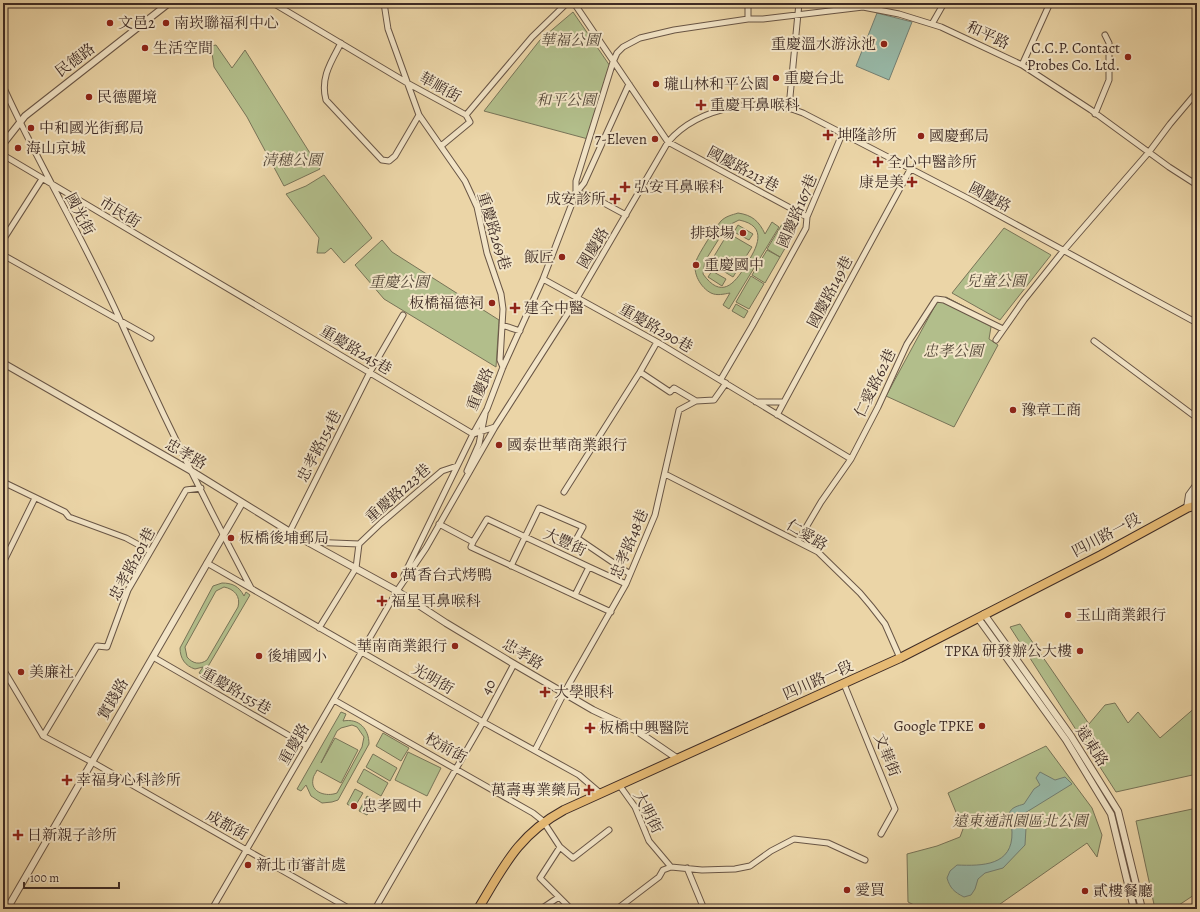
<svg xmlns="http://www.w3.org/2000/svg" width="1200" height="912" font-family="Alegreya,'Noto Serif TC',serif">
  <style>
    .green { fill: #b2be8b; stroke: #787458; fill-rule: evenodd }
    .water { fill: #98b9a8; stroke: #748074 }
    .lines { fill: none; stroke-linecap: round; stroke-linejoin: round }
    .minor-casing { stroke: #695646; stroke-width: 7 }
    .tertiary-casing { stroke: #695646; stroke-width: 8 }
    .primary-casing { stroke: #3e2b25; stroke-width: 10 }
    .minor { stroke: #f2e4c6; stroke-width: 5 }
    .tertiary { stroke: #f2e4c6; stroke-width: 6 }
    .primary { stroke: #e6ba74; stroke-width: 8 }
    .poi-dot { fill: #8f2418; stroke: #f2e4c6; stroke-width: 1.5 }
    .labels { text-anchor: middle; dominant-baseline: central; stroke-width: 4; stroke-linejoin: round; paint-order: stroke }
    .poi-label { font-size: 15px; fill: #3e2b25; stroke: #f2e4c6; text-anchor: start }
    .street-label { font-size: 15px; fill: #3e2b25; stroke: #f2e4c6 }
    .park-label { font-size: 15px; font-style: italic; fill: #554839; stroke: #f2e4c6 }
  </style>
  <rect width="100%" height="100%" fill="#ebd5a7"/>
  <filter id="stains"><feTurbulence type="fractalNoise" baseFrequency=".005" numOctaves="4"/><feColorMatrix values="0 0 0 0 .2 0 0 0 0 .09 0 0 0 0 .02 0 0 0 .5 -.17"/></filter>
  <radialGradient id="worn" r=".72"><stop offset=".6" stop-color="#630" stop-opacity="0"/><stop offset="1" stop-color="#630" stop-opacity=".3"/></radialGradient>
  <path class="green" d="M573 12 610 66 588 139 484 111 540 40Z
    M216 45 232 68 245 50 320 169 284 186 247 117 214 67 211 46Z
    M324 175 372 238 344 263 331 248 325 253H317L319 238 286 194 306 186Z
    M738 213C752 215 759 221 765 234L772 222 779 227 729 309 723 305 730 293C724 294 717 296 711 293 701 288 692 273 696 261 699 253 715 228 721 221 726 216 732 215 738 213ZM739 220C769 226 757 248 746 265 734 285 721 299 703 274L705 261 727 226Z
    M782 224 795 231 780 257 767 249Z
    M738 225 753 234 749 240 734 232Z
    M1004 228 1051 255 1000 320 952 293Z
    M728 233 752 247 733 277 710 263Z
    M382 240 392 252 499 320 496 367 384 299 355 265Z
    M767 250 780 257 765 283 752 275Z
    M712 271 726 279 722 286 708 277Z
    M751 276 764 284 749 309 736 302Z
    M946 297 992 321 989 339 998 345 954 427 886 396 937 302Z
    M736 304 748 311 744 318 732 311Z
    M222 583C232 583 239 586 244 596L246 592 250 595 203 675 199 673 203 667 195 669C185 666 180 658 180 648L213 586ZM224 587C234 589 241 596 238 607L207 660C200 665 193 664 187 657L185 647 216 591Z
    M1020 624 1089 724 1105 705 1115 703 1128 723 1138 712 1160 738 1197 706V774L1116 792 1010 627Z
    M341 712 346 714 343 721C359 718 369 729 369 744L338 800 332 802 322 803 311 796 306 785 301 791 297 789ZM352 725 357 727 364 737 362 747 337 793C327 797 310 793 313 779 313 776 316 773 317 770L341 783 358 750 335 738 321 763 337 731 341 728Z
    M383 733 409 748 401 761 376 746Z
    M1046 746 1092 808 1102 835 1097 857 1087 843 993 909H922L908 902 907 854 937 846 960 837 963 829 948 793Z
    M408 752 441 768 427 796 395 780Z
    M373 754 397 768 390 781 366 767Z
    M364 769 388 783 381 796 357 782Z
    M355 789 363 793 354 808 347 804Z
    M367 796 375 801 367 815 359 811Z
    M1197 808V893L1173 909H1155L1136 821Z"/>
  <path class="water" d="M877 13 912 22 889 80 856 66Z
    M1040 772 1055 780 1065 777 1072 784 1025 813 1023 820 1026 828 1025 845 1003 868 985 873 978 879 975 889 971 895 964 897C954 892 950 888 947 878L950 871 957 865C982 866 1013 866 1012 832 1012 826 1007 820 1009 814 1011 807 1018 806 1024 804L1034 789 1040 785 1036 778Z"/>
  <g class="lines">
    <defs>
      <path id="minor" d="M273 3 409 84 466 115 470 122 441 146
        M384 3 388 29 419 115 465 181 477 207 487 253 501 294 503 309 500 360 503 367
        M574 3 668 142 807 217
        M748 19V3
        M932 24 944 3
        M341 43C331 62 320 78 326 100L382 160 389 161 395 156 419 115
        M1022 65 1050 3
        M3 86C39 166 85 241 121 322 161 412 205 501 251 588
        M789 107 799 3
        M1095 114 1109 80V43L1105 35
        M466 115 532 37 567 3
        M3 155 473 434 495 427
        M576 193V181L613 62 617 53 623 47 640 38 674 30 748 19H763L863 7 899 14 941 27 1022 65 1091 110 1169 167 1197 185
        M576 193 591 196 626 215
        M3 240 42 179
        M3 255 151 338
        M543 279 657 342 851 459
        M502 325 520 331
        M996 340 1024 300 1064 250 1149 152 1170 124 1197 92
        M1094 341 1197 418
        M657 342 640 372 670 392 674 388 696 401 714 400 726 383
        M721 379 752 326 806 228 807 217 843 132
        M756 402H784L911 168
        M777 415 784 402
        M467 471 479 444 485 414
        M665 474 818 552 860 593 871 606 885 624 900 658
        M3 482 65 512 69 517 126 538 150 551
        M564 492 640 372
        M439 524 473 542 471 547 611 612
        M290 531 370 372 403 315
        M798 541 821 502 851 459 878 407 907 344 936 299 944 300 1003 329
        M309 542 359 544 381 523 442 471 457 466
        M473 542 487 519 589 567 575 595
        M3 563 35 498
        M207 563 483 722 579 775 600 793
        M511 566 539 508 583 527 577 538 630 574
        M589 567 626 584
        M404 575 473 434 487 409 503 367 543 279 576 193 584 183 629 84
        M319 628 356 568 359 544
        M153 657 307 746
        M3 669 43 736 92 762 350 909
        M844 684 895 809 881 834
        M334 700 533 813 543 821 560 847 540 878 559 897
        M43 736 97 646 107 647 128 590 186 490 201 488
        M535 750 564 693 626 584 655 515 679 410 696 401
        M620 786 635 807 649 841 671 867
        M560 847 573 858 609 830
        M687 868 704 909
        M212 909 397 591 426 548 495 427 573 305 668 142C699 106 761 96 803 113L969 199 1197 323
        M375 909 483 722 514 664
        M541 909 559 897 571 909
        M617 909 659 877 663 870 671 867 702 870 735 869 750 866 771 851 794 839 828 843 865 860
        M1192 909 1197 906"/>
      <path id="tertiary" d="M3 144 25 116 169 3
        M3 363 193 472 295 535 397 591 446 623 514 664 593 710 637 731 678 759
        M1188 507 1197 494
        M1187 508 1189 495 1197 484
        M984 614 1071 736 1118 811 1142 909
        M978 618 1066 740 1111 814 1134 909
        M7 909 242 503"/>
      <path id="primary" d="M478 909C504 866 518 835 564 810L900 658 1101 555 1187 508 1197 505"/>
    </defs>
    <use href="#minor" class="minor-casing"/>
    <use href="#tertiary" class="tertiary-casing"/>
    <use href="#primary" class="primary-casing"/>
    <use href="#minor" class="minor"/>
    <use href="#tertiary" class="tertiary"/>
    <use href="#primary" class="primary"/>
  </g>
  <g class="poi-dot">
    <circle cx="110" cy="23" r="4"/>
    <circle cx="166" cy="23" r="4"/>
    <circle cx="884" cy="44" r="4"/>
    <circle cx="145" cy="48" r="4"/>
    <circle cx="1128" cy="57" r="4"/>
    <circle cx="776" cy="78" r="4"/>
    <circle cx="656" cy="84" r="4"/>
    <circle cx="89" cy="97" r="4"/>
    <path d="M699 99h4v4h4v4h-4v4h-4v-4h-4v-4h4z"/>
    <circle cx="31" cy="128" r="4"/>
    <path d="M826 129h4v4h4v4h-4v4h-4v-4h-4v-4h4z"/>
    <circle cx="921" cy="136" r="4"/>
    <circle cx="655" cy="139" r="4"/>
    <circle cx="18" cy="148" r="4"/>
    <path d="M876 156h4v4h4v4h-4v4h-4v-4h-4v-4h4z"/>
    <path d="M910 176h4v4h4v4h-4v4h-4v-4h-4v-4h4z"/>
    <path d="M623 181h4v4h4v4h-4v4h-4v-4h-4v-4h4z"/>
    <path d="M613 193h4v4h4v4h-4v4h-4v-4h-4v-4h4z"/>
    <circle cx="743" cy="233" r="4"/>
    <circle cx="562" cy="257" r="4"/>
    <circle cx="696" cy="265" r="4"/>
    <circle cx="492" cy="303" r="4"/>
    <path d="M513 302h4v4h4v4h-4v4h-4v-4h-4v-4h4z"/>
    <circle cx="1013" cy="410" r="4"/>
    <circle cx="499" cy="445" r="4"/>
    <circle cx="231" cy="538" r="4"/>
    <circle cx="394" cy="575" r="4"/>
    <path d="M380 595h4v4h4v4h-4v4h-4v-4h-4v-4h4z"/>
    <circle cx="1068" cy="615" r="4"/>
    <circle cx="455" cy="646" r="4"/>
    <circle cx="1080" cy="651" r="4"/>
    <circle cx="259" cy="656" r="4"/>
    <circle cx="21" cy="672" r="4"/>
    <path d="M543 686h4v4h4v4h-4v4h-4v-4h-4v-4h4z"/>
    <circle cx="982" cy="726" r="4"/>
    <path d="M588 722h4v4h4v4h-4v4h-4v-4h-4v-4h4z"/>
    <path d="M65 774h4v4h4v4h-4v4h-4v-4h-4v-4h4z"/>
    <path d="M587 784h4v4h4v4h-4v4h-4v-4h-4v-4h4z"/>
    <circle cx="354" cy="806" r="4"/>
    <path d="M16 829h4v4h4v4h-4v4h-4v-4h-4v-4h4z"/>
    <circle cx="248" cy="865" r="4"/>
    <circle cx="847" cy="890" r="4"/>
    <circle cx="1085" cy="891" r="4"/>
  </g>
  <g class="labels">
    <g class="poi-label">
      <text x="118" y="23">文邑2</text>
      <text x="174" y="23">南崁聯福利中心</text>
      <text x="876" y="44" text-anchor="end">重慶溫水游泳池</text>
      <text x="153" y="48">生活空間</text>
      <text x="1120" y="48" text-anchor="end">C.C.P. Contact<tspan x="1120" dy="17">Probes Co. Ltd.</tspan></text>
      <text x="784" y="78">重慶台北</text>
      <text x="664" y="84">瓏山林和平公園</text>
      <text x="97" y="97">民德麗境</text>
      <text x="710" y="105">重慶耳鼻喉科</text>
      <text x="39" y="128">中和國光街郵局</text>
      <text x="837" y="135">坤隆診所</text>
      <text x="929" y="136">國慶郵局</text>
      <text x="647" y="139" text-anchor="end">7-Eleven</text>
      <text x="26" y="148">海山京城</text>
      <text x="887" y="162">全心中醫診所</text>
      <text x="904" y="182" text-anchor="end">康是美</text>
      <text x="634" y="187">弘安耳鼻喉科</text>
      <text x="606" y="199" text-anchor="end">成安診所</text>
      <text x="735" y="233" text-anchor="end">排球場</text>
      <text x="554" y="257" text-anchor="end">飯匠</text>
      <text x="704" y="265">重慶國中</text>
      <text x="484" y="303" text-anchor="end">板橋福德祠</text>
      <text x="524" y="308">建全中醫</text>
      <text x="1021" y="410">豫章工商</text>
      <text x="507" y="445">國泰世華商業銀行</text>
      <text x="239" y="538">板橋後埔郵局</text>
      <text x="402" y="575">萬香台式烤鴨</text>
      <text x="391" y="601">福星耳鼻喉科</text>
      <text x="1076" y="615">玉山商業銀行</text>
      <text x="447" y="646" text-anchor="end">華南商業銀行</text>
      <text x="1072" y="651" text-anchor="end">TPKA 研發辦公大樓</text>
      <text x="267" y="656">後埔國小</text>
      <text x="29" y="672">美廉社</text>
      <text x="554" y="692">大學眼科</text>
      <text x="974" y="726" text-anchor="end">Google TPKE</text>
      <text x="599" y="728">板橋中興醫院</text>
      <text x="76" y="780">幸福身心科診所</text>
      <text x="581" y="790" text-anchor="end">萬壽專業藥局</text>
      <text x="362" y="806">忠孝國中</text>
      <text x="27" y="835">日新親子診所</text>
      <text x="256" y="865">新北市審計處</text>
      <text x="855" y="890">愛買</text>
      <text x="1093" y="891">貳樓餐廳</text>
    </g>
    <g class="street-label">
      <text transform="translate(988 35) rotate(25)">和平路</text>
      <text transform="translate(75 60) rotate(-37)">民德路</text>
      <text transform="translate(440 87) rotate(29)">華順街</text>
      <text transform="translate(743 169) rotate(28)">國慶路213巷</text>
      <text transform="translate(990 197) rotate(28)">國慶路</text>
      <text transform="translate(797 211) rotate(-67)">國慶路167巷</text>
      <text transform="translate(120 212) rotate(31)">市民街</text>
      <text transform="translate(80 214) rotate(62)">國光街</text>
      <text transform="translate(494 231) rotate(73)">重慶路269巷</text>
      <text transform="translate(593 248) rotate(-59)">國慶路</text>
      <text transform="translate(830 292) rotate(-62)">國慶路149巷</text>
      <text transform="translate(656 328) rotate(30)">重慶路290巷</text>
      <text transform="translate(356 350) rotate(31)">重慶路245巷</text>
      <text transform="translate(875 383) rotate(-64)">仁愛路62巷</text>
      <text transform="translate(480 389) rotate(-67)">重慶路</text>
      <text transform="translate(319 446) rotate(-63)">忠孝路154巷</text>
      <text transform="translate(186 454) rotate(30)">忠孝路</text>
      <text transform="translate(398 493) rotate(-41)">重慶路223巷</text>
      <text transform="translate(807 535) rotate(31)">仁愛路</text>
      <text transform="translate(1106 535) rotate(-28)">四川路一段</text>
      <text transform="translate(565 542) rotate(25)">大豐街</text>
      <text transform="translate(629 544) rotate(-67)">忠孝路48巷</text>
      <text transform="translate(132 564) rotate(-62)">忠孝路201巷</text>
      <text transform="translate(523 654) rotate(31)">忠孝路</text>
      <text transform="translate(433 679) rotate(30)">光明街</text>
      <text transform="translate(818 680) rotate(-24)">四川路一段</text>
      <text transform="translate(488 687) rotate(-62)">40</text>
      <text transform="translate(236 691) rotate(30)">重慶路155巷</text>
      <text transform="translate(113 699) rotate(-60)">實踐路</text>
      <text transform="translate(294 744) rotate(-60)">重慶路</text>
      <text transform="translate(1092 746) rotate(57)">遠東路</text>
      <text transform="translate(446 748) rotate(29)">校前街</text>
      <text transform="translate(887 755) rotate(68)">文華街</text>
      <text transform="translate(648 812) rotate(63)">大明街</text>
      <text transform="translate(227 825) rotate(29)">成都街</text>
    </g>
    <g class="park-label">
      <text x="570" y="40">華福公園</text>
      <text x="566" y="100">和平公園</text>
      <text x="292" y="160">清穗公園</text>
      <text x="996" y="281">兒童公園</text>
      <text x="399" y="282">重慶公園</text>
      <text x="953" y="351">忠孝公園</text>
      <text x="1020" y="821">遠東通訊園區北公園</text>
    </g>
  </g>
  <rect width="1200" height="912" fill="none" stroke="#ebd5a7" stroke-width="16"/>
  <rect x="4" y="4" width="1192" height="904" fill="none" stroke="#3e2b25" stroke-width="2"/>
  <rect x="8" y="8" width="1184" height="896" fill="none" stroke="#3e2b25"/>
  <path d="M24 882v6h95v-6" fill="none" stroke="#3e2b25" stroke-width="2"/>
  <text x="30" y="882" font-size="12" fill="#3e2b25" stroke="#f2e4c6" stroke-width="3" paint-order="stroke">100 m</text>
  <rect width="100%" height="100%" filter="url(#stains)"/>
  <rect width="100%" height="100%" fill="url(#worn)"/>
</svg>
